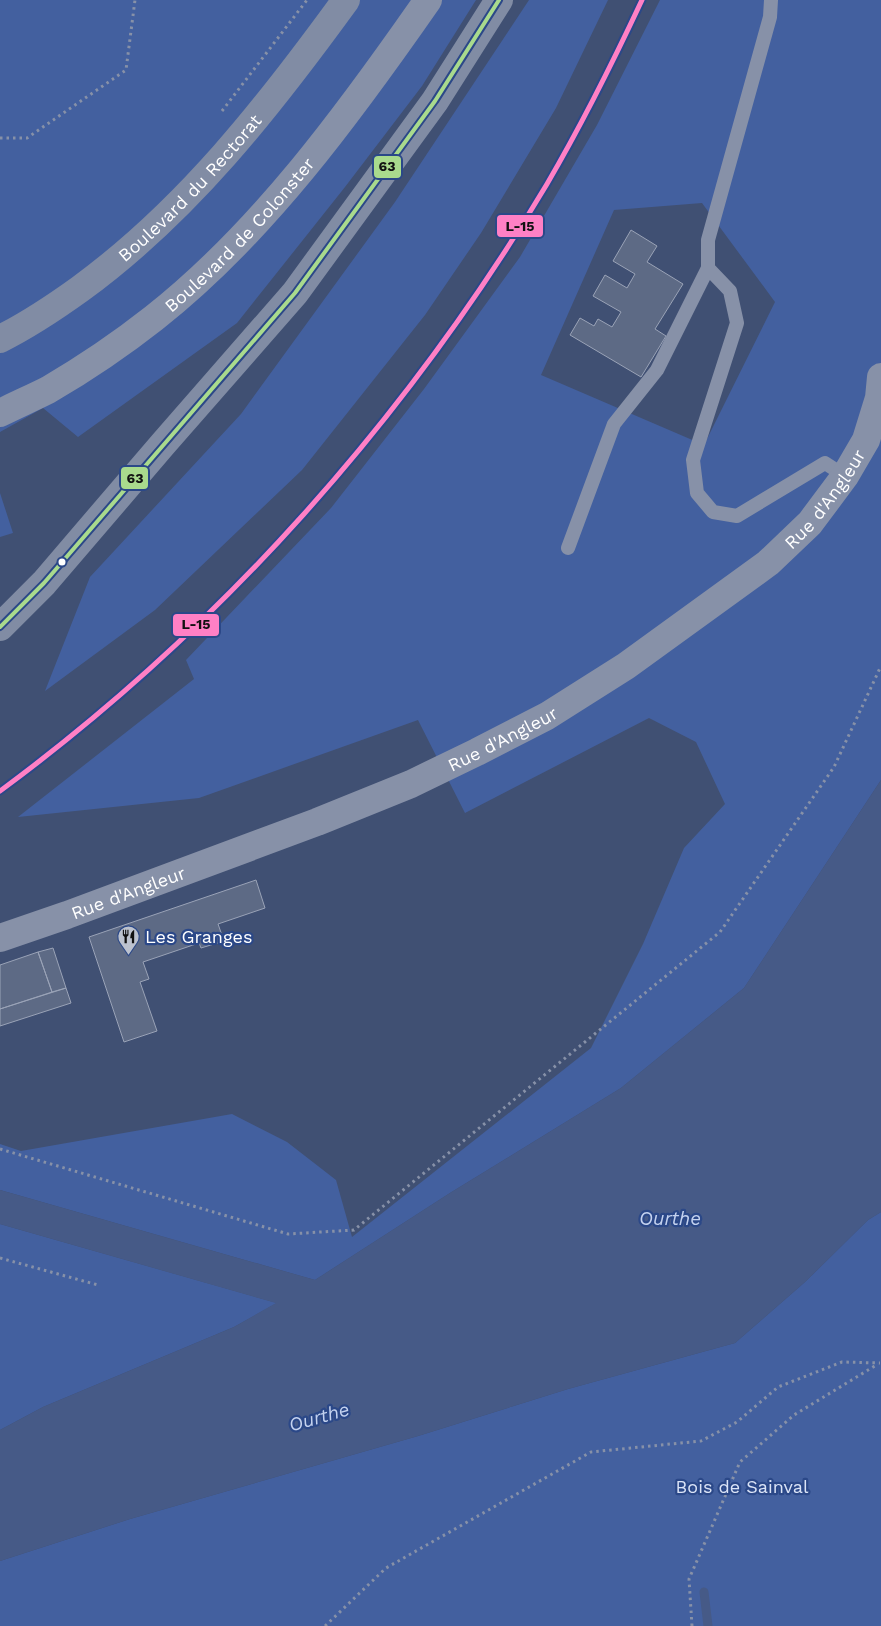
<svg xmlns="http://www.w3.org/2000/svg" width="881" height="1626" font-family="'Work Sans',sans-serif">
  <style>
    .green { fill: #43609f; fill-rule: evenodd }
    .water { fill: #465a87 }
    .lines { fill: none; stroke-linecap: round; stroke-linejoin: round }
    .stream { stroke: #465a87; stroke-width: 9 }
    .building { fill: #5d6a85; stroke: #9aa3b7 }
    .path { stroke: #8791a8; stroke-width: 3; stroke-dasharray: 2.5 4; stroke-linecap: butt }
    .lane { stroke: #8791a8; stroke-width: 14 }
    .street { stroke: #8791a8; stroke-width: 28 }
    .secondary { stroke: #818ca4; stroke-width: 28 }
    .bus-1-casing { stroke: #2b4888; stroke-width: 8 }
    .bus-1 { stroke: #a9da8d; stroke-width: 4 }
    .rail-1-casing { stroke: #2b4888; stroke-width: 9 }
    .rail-1 { stroke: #ff80c5; stroke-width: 5 }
    .bus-dot { fill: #fff; stroke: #2b4888; stroke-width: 2 }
    .labels { text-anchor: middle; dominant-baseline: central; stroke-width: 4.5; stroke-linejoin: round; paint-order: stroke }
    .street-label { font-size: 18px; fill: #fff; stroke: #2b4888 }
    .poi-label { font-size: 18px; fill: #fff; stroke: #2b4888; text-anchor: start }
    .park-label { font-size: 18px; fill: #dbe4f7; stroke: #2b4888 }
    .water-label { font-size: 19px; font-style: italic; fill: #c4d2ef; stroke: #2b4888 }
    .line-badge { stroke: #2b4888; stroke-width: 2 }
    .pale-badge-label { font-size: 14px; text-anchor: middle; font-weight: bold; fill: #111 }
  </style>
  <rect width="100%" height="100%" fill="#405073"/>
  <path class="green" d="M0 0H476L422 86 345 187 237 323 78 437 43 408 0 432Z
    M529 0H608L556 108 481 233 425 315 302 470 155 610 45 691 90 577 241 414 395 202Z
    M660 0H881V780L744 988 621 1088 450 1193 315 1280 0 1190V1144L21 1151 232 1114 287 1142 336 1180 352 1237 591 1048 643 944 684 848 725 804 696 742 649 718 465 813 418 720 199 798 18 817 194 679 186 660 331 508 424 389 520 257 597 125ZM702 203 775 302 704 445 541 375 614 210Z
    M0 493 13 533 0 537Z
    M881 1212V1626H0V1561L130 1519 418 1436 568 1389 735 1343 805 1282 868 1220Z
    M0 1224 277 1303 234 1327 43 1407 0 1430Z"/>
  <path class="water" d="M881 780V1212L868 1220 805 1282 735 1343 568 1389 418 1436 130 1519 0 1561V1430L43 1407 234 1327 276 1303 0 1224V1190L315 1280 450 1193 621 1088 744 988Z"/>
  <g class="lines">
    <path class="stream" d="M704 1592 708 1626"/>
  </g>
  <path class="building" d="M631 230 657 246 647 262 683 284 655 329 666 336 641 377 570 335 580 318 594 326 598 319 612 327 621 312 593 296 605 275 627 288 635 274 613 261Z
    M256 880 265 908 218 924 224 941 201 948 199 943 143 962 149 979 140 982 157 1031 124 1042 89 937Z
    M53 948 66 988 52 992 38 952Z
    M38 952 52 992 0 1009V965Z
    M66 988 71 1003 0 1026V1009Z"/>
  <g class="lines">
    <path class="path" d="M222 111 307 0
      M0 138H27L126 70 135 0
      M0 1149 288 1234 354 1230 720 932 834 767 881 666
      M0 1258 98 1285
      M325 1626 386 1568 591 1452 701 1441 737 1422 778 1387 842 1362 880 1363
      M692 1626 689 1579 740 1462 794 1415 878 1364"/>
    <path class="lane" d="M771 0 770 17 708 240V268L730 291 737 323 693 460 697 493 713 512 737 516 825 463 845 476
      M568 548 614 424 657 370 708 268"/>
    <g class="street">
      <path id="s1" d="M0 413C16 405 32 398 48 390 84 369 121 344 154 318 262 233 350 112 428 0"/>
      <path id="s2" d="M0 938 67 915 317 822 411 784 477 752 547 716 626 666 768 563 810 523 845 476 866 440 879 398 881 377"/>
    </g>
    <g class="secondary">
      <path id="s3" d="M0 339C28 325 55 307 80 289 187 211 269 106 346 0"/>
      <path d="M0 627 44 583 163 444 295 293 435 101 499 0"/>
    </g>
    <defs>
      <path id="bus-1" d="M0 627 44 583 295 293 435 101 499 0"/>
    </defs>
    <use href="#bus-1" class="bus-1-casing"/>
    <use href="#bus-1" class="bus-1"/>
    <defs>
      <path id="rail-1" d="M0 791C220 629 407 418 547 184 582 124 613 62 642 0"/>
    </defs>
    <use href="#rail-1" class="rail-1-casing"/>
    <use href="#rail-1" class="rail-1"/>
  </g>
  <defs>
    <symbol id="restaurant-pin" viewBox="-11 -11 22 30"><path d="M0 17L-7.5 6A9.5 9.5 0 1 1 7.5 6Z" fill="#bcc2ce" stroke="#2b4888"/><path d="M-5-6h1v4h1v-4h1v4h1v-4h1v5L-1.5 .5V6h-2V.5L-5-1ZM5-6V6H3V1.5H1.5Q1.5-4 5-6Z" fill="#111"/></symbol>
  </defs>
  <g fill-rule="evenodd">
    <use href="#restaurant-pin" x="116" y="924" width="25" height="34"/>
  </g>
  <circle class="bus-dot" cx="62" cy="562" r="4.5"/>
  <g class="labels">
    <g class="street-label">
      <text stroke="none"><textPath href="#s3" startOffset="244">Boulevard du Rectorat</textPath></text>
      <text stroke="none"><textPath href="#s1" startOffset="301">Boulevard de Colonster</textPath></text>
      <text stroke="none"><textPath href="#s2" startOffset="946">Rue d'Angleur</textPath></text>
      <text stroke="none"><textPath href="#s2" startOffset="541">Rue d'Angleur</textPath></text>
      <text stroke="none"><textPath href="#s2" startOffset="136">Rue d'Angleur</textPath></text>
    </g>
    <g class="poi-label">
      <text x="145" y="936">Les Granges</text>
    </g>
    <g class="park-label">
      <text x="742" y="1486">Bois de Sainval</text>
    </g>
    <g class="water-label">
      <text x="670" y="1218">Ourthe</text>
      <text transform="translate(319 1417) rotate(-16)">Ourthe</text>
    </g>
  </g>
  <g class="line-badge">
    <rect x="373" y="155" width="29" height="24" rx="5" fill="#a9da8d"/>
    <rect x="496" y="214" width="48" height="24" rx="5" fill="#ff80c5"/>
    <rect x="120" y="466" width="29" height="24" rx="5" fill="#a9da8d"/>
    <rect x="172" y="613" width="48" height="24" rx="5" fill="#ff80c5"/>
  </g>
  <g class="pale-badge-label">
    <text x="387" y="171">63</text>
    <text x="520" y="231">L-15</text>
    <text x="135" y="483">63</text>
    <text x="196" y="629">L-15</text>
  </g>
</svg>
